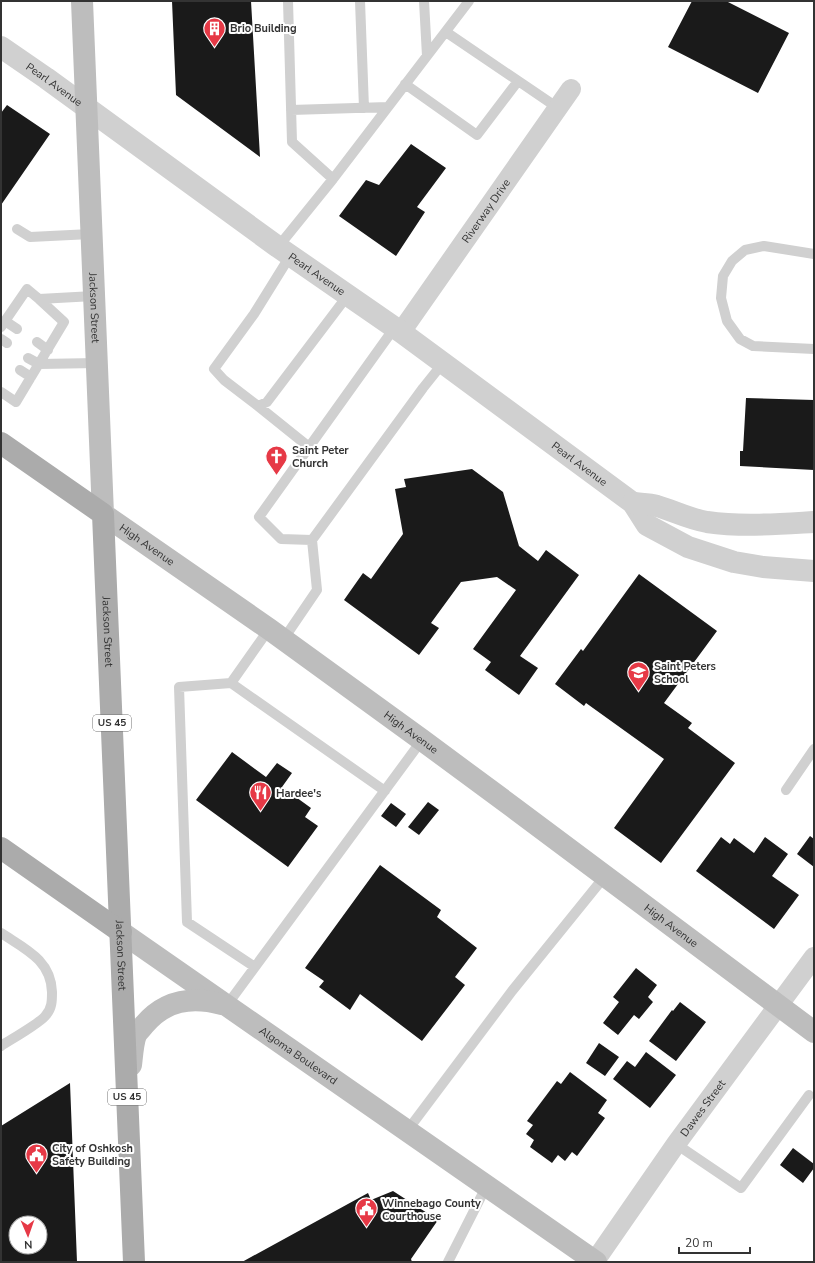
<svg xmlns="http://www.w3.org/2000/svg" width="815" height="1263" font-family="'Nunito Sans',sans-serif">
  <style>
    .building { fill: #1a1a1a; fill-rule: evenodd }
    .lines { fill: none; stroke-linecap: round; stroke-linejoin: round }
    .service { stroke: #d0d0d0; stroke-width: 10 }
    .minor { stroke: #d0d0d0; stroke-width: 20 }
    .tertiary { stroke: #d0d0d0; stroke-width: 22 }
    .secondary { stroke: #bdbdbd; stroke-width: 22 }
    .primary { stroke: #ababab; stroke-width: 22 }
    .labels { text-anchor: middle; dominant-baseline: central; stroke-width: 4; stroke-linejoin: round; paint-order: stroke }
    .shield { fill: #fff; stroke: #707070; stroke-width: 1 }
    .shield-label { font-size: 10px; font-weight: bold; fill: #333 }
    .poi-label { font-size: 11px; font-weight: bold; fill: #333; stroke: #fff; text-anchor: start }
    .street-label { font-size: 11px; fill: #333; stroke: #fff }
  </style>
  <rect width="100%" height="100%" fill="#fff"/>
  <path class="building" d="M172 1H251L260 157 176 95Z
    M692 1H726L789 33 758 93 668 47Z
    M7 105 50 134 1 205V113Z
    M411 144 446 168 417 207 425 212 396 256 339 216 366 180 379 185Z
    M746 398 814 400V470L740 466V451H743Z
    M472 469 503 492 519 546 538 561 546 550 579 575 520 656 538 668 519 695 485 670 491 662 473 649 516 590 497 577 461 582 431 623 439 628 419 655 344 600 363 573 371 579 403 534 395 489 406 487 404 479Z
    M639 574 717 631 664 703 692 723 688 728 735 763 661 863 614 828 664 759 586 703 584 706 555 684 581 649 583 651Z
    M232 752 266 777 277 763 292 773 282 787 311 808 305 817 318 826 288 867 196 800Z
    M428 802 439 810 419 835 408 827Z
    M391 803 406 814 396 827 381 816Z
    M810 836 814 839V867L797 854Z
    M721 837 730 844 734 838 754 853 765 837 788 854 772 876 799 895 774 929 696 871Z
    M380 865 441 910 437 917 477 948 455 977 465 985 422 1041 360 994 350 1010 319 987 324 981 305 968Z
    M636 968 657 985 648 997 653 1002 639 1019 634 1015 618 1035 603 1023 619 1002 613 997Z
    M680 1002 706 1022 676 1061 649 1041 672 1010 673 1011Z
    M599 1043 619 1057 605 1076 586 1063Z
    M646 1052 676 1075 650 1108 613 1079 627 1061 635 1067Z
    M570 1072 607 1100 598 1113 605 1118 577 1156 572 1152 565 1161 558 1155 552 1163 530 1147 534 1140 526 1134 533 1125 527 1121 557 1081 561 1084Z
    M70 1083 77 1262H1V1126ZM16 1223H40V1247H16Z
    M793 1148 814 1164V1168L803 1183 780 1165Z
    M393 1191 438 1220 411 1259 412 1262H242L368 1193 371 1200Z"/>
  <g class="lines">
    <path class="service" d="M288 1 292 142 333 179
      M360 1 364 108
      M424 1 427 56
      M446 32 558 108
      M405 84 477 135 518 81
      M291 110 388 107
      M17 229 30 237 91 234
      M278 247 333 179 469 1
      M814 254 764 246 745 250 732 261 723 276 721 298 727 321 740 339 753 346 814 349
      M290 256 254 314 214 369 224 380 258 406 267 402 348 295
      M5 321 17 329
      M1 327 27 289 39 299 94 296
      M395 327 259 517 281 539 312 540 423 388 443 363
      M1 339 7 343
      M37 342 48 350
      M28 358 39 364 97 363
      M20 370 31 377
      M1 392 16 402 64 322 39 299
      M258 406 309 447
      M283 640 317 590 312 540
      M231 683 385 791
      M786 790 814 749
      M1 933C25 949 51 960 52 992 52 1001 52 1008 46 1015 42 1022 10 1040 1 1046
      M255 967 187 922 179 687 231 683 269 629
      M227 1005 422 740
      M407 1131 512 991 605 876
      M676 1144 741 1188 809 1095
      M448 1262 486 1187"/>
    <g class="minor">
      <path id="s1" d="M401 332 571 89"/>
      <path id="s2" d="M595 1261 676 1144 814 957"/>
    </g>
    <g class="tertiary">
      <path id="s3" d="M1 47 46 78 278 247 401 332 633 503 647 525 688 547 734 562 763 567 814 571"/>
      <path d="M633 503C640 504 649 504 657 506 674 511 689 519 707 522 742 527 779 524 814 522"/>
    </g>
    <g class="secondary">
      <path id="s4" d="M82 1 103 514 269 629 422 740 514 808 814 1032"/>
      <path id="s5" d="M121 932 596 1262"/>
      <path d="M131 1065C132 1057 133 1042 136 1035 138 1031 142 1028 144 1025 165 1000 191 996 222 1004"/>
    </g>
    <g class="primary">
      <path id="s6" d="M1 443 103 514 134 1262"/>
      <path d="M1 848 121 932"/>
    </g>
  </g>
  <defs>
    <symbol id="building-pin" viewBox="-11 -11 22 30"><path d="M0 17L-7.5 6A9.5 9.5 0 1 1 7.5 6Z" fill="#e63946" stroke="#fff"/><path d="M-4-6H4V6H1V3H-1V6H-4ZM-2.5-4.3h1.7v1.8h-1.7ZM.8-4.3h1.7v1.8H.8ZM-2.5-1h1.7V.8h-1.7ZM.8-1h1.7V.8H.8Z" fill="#fff"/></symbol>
    <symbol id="church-pin" viewBox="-11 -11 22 30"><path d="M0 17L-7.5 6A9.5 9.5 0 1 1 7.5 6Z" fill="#e63946" stroke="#fff"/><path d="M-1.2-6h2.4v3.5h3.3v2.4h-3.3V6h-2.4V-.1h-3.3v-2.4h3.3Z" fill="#fff"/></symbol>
    <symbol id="school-pin" viewBox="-11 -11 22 30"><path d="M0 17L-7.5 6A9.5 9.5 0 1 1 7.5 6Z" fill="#e63946" stroke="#fff"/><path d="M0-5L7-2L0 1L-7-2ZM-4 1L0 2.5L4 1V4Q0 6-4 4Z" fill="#fff"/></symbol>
    <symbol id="restaurant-pin" viewBox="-11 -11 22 30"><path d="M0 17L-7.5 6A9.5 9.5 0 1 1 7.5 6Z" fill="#e63946" stroke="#fff"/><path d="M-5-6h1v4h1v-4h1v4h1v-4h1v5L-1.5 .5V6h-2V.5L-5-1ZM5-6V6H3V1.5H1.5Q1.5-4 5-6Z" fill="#fff"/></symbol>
    <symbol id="civic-pin" viewBox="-11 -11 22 30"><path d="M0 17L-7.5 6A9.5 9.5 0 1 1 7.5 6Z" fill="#e63946" stroke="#fff"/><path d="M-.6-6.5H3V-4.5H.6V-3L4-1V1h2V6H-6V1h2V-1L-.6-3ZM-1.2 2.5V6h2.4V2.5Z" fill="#fff"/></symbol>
  </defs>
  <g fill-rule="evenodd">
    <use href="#building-pin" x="202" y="16" width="25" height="34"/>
    <use href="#church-pin" x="264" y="444" width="25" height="34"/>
    <use href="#school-pin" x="626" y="660" width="25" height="34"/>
    <use href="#restaurant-pin" x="248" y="780" width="25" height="34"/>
    <use href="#civic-pin" x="24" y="1142" width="25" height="34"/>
    <use href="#civic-pin" x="354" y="1196" width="25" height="34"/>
  </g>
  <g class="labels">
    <g class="shield">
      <rect x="93" y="715" width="38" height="16" rx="3"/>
      <rect x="108" y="1089" width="38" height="16" rx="3"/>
    </g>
    <g class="shield-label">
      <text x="112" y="723">US 45</text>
      <text x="127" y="1097">US 45</text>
    </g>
    <g class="poi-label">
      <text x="230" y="28">Brio Building</text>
      <text x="292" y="450">Saint Peter<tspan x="292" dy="13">Church</tspan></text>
      <text x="654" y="666">Saint Peters<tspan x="654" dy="13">School</tspan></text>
      <text x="276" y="793">Hardee's</text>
      <text x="52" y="1148">City of Oshkosh<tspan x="52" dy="13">Safety Building</tspan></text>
      <text x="382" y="1203">Winnebago County<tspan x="382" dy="13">Courthouse</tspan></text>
    </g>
    <g class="street-label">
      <text stroke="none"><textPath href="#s3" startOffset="65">Pearl Avenue</textPath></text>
      <text stroke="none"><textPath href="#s1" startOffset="148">Riverway Drive</textPath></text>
      <text stroke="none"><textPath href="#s3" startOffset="389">Pearl Avenue</textPath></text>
      <text stroke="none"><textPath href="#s4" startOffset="307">Jackson Street</textPath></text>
      <text stroke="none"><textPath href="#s3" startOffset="713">Pearl Avenue</textPath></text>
      <text stroke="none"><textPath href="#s4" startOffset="567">High Avenue</textPath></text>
      <text stroke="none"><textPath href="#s6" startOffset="242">Jackson Street</textPath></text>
      <text stroke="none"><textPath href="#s4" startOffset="891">High Avenue</textPath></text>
      <text stroke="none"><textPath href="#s4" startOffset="1215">High Avenue</textPath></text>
      <text stroke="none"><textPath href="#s6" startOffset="566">Jackson Street</textPath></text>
      <text stroke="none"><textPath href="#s5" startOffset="216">Algoma Boulevard</textPath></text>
      <text stroke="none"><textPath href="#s2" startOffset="187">Dawes Street</textPath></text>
    </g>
  </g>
  <rect width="815" height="1263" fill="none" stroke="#333333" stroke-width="4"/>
  <g transform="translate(28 1235) rotate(178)"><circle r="19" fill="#ffffff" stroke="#adadad"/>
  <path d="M0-3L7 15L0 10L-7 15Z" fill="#e63946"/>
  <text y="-6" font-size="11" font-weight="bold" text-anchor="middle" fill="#333333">N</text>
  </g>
  <path d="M679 1247v6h71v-6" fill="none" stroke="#333333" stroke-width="2"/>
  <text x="685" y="1247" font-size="12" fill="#333333" stroke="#ffffff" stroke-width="3" paint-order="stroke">20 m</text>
</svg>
